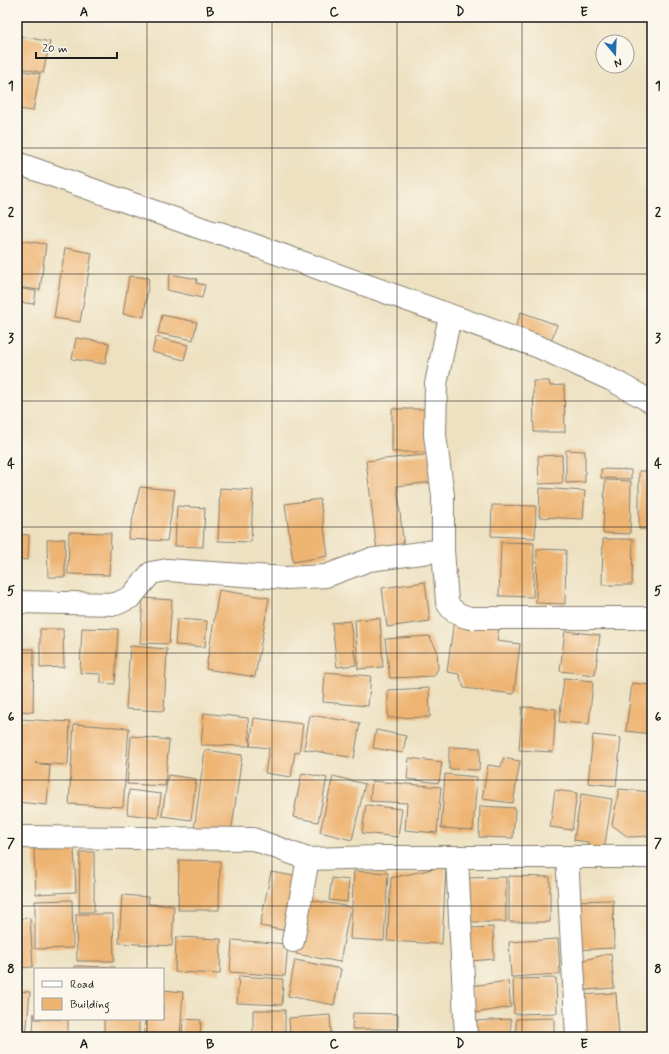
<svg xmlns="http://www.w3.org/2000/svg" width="669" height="1054" font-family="Mynerve,sans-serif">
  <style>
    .building { fill: #eeb472 }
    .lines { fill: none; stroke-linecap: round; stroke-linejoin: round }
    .minor-casing { stroke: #847e6e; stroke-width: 24 }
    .minor { stroke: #fff; stroke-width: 22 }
    .grid { fill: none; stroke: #1c1c1c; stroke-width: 1; stroke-opacity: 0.55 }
    .neatline { fill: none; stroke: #1c1c1c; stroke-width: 1.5 }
    .grid-label { font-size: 13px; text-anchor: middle; font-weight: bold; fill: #1c1c1c }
  </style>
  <rect width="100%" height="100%" fill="#fbf7ec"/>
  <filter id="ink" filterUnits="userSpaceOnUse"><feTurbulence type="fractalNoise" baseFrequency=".025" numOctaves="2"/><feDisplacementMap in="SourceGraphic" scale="8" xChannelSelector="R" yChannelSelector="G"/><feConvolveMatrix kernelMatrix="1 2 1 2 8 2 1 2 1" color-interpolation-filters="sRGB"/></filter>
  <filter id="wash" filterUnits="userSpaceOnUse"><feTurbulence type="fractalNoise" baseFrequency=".012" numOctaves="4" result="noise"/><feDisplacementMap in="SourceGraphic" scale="16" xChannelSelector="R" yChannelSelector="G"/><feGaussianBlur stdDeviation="0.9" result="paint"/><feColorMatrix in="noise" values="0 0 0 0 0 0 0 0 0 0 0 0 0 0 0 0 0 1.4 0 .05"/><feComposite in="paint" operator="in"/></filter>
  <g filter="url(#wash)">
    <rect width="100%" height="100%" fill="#ede1c1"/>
    <g id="blocks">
      <path class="building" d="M21 36 50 42 43 73 17 67V54Z
        M17 70 40 74 33 111 17 109Z
        M17 240 46 244 40 290 17 287Z
        M65 248 92 253 80 322 54 318Z
        M170 274 197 279 196 283 205 285 202 298 167 290Z
        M129 276 149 278 144 317 123 314Z
        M17 288 36 291 34 304 17 302Z
        M521 312 557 325 551 341 515 328Z
        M162 315 197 322 193 340 158 333Z
        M156 337 188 345 184 360 152 352Z
        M76 338 109 343 105 364 72 359Z
        M533 381H549L550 386 564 385 565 432H534Z
        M392 409H428V452H392Z
        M566 450 585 451V482L566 483Z
        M431 454 434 482 397 486 404 548 377 551 366 461Z
        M562 455 563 483 539 484 538 456Z
        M601 469 631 470V479L601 478Z
        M639 471H652V529H639Z
        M605 480 631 481 630 534 603 533Z
        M140 487 175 490 167 541 128 539Z
        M220 488 253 490 251 542 218 541Z
        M540 488 585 491 583 519 539 517Z
        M320 499 328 556 293 562 285 504Z
        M492 505 536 506 535 538 491 536Z
        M177 506 205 508 203 547 175 546Z
        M69 532 111 533 109 575 68 574Z
        M17 534 29 535 28 560 17 559Z
        M65 539V577H48L47 540Z
        M603 539H633L632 585H602Z
        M501 542 534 543 533 597 499 596Z
        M537 549 566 550 565 604 536 603Z
        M425 582 430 621 387 627 382 588Z
        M219 590 269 598 255 677 206 669Z
        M143 598 172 600 169 644 140 643Z
        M380 618 383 667 358 669 355 620Z
        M177 619 207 621 205 647 175 645Z
        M454 620 499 626 497 641 520 644 514 694 464 688 459 674 447 672Z
        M350 621 356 665 337 667 332 623Z
        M82 628 118 629 115 684 101 683V674L80 673Z
        M40 629H63L64 667 40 668Z
        M565 631 600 635 595 675 560 671Z
        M429 636 437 650 438 669 434 676 390 678 385 639Z
        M130 646 167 649 164 711 126 709Z
        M17 649H34L33 712 17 711Z
        M325 672 371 676 368 706 323 702Z
        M564 678 593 681 589 724 559 722Z
        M632 683 652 685V734L626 731Z
        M429 688 430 717 388 718V690Z
        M522 707 556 709 553 752 519 750Z
        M204 713 248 718 250 746 201 745Z
        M310 715 360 723 354 758 304 749Z
        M254 718 303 724 299 753 295 752 291 777 265 773 269 748 250 746Z
        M18 719 70 722 68 765 35 763 50 765 47 805 17 802Z
        M74 724 129 728 123 807 69 804Z
        M376 730 406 736 403 753 373 748Z
        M593 735 621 738 616 786 588 783Z
        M131 736 169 740 165 786 127 784Z
        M449 747 480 748 479 770 449 769Z
        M205 750 242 755 231 835 194 830Z
        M409 758 442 762 439 783 407 779Z
        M503 758 520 761 513 803 482 799 488 765 501 767Z
        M302 773 327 778 318 822 293 817Z
        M445 774 477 777 473 830 441 828Z
        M168 775 196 779 191 820 162 816Z
        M333 776 365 784 352 840 320 832Z
        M372 781 441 787 437 833 405 830 407 803 370 801Z
        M619 789 652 792V836L628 837 612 825Z
        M129 790 161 794 158 818 127 814Z
        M555 790 577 793 572 830 550 827Z
        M581 794 612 799 604 850 587 848 588 842 574 840Z
        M366 805 402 809 398 837 362 833Z
        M480 806 515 808 513 838 479 837Z
        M74 848 76 892 36 894 34 849Z
        M80 852H94V912H79Z
        M179 860 220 861 219 910H178Z
        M446 866 442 944 387 941 391 878Z
        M354 871 388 873 384 941 350 939Z
        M271 872 299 877 288 931 260 926Z
        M509 876 550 877V922H509Z
        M506 877V922H465L464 878Z
        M332 878 349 880 347 902 329 900Z
        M122 895 149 897 148 904 174 906 172 946 119 943Z
        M306 899 350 907 340 962 296 954Z
        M72 900 73 948 35 949V901Z
        M613 900 614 948 574 950 573 901Z
        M76 914H113L114 961H77Z
        M30 918 33 967 17 968V919Z
        M493 927 494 959 471 961 469 928Z
        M176 937 221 939 220 974 175 972Z
        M558 939 560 974 511 977 509 942Z
        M232 940 288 944 285 976 230 972Z
        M611 953 614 988 586 990 581 961Z
        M295 960 341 969 334 1005 288 996Z
        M74 966 115 967V969H74Z
        M239 976 283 979 282 1005 237 1003Z
        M556 978 557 1013 514 1014 513 979Z
        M508 981 511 1007 475 1013 471 986Z
        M163 990 183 992 180 1037H144L145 1019H163Z
        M17 991 30 992 26 1037H17Z
        M616 993 619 1037H584L581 995Z
        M253 1010H285V1037H253Z
        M34 1013 35 1019H68V1037L33 1036Z
        M353 1013 398 1014V1029H352Z
        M330 1015 331 1037H290L289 1018Z
        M554 1018V1037H516V1019Z
        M104 1019H139V1037H104Z
        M183 1019 201 1020 200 1037H182Z
        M511 1019V1037H475V1021Z"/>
    </g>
  </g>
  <g filter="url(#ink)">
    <use href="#blocks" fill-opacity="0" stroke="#847e6e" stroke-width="1"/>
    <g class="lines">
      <defs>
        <path id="minor" d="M17 163 215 233H220L539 347 612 380 652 402
          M450 316 436 384 435 435 443 496V550L447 602C452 612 459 615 470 618H652
          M17 602 116 604 131 597 151 573 167 570 286 578 326 576 369 560 443 550
          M17 837 253 839 308 859 379 857H652
          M567 857 577 1037
          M457 858 466 1037
          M293 941 308 859"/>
      </defs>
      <use href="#minor" class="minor-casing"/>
      <use href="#minor" class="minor"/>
    </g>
  </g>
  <path class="grid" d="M147 17V969M272 17V1037M397 17V1037M522 17V1037M17 148H652M17 274H652M17 401H652M17 527H652M17 653H652M17 780H652M17 906H652M147 1019V1037"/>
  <rect width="669" height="1054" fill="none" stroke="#fbf7ec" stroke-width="44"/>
  <rect x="34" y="968" width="130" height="52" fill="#fbf7ec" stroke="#a29f99"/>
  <rect x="42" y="981" width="20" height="6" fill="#ffffff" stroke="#a29f99"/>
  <text x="70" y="988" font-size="12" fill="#1c1c1c">Road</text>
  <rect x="42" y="998" width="20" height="12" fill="#eeb472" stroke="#a29f99"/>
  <text x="70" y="1008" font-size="12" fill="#1c1c1c">Building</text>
  <g transform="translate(615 54) rotate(161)"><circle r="19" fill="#fbf7ec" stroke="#a29f99"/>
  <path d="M0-3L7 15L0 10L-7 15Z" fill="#1f6fb2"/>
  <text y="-6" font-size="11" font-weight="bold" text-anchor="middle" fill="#1c1c1c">N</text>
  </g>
  <path d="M36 52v6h81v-6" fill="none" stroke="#1c1c1c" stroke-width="2"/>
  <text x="42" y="52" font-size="12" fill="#1c1c1c" stroke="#fbf7ec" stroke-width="3" paint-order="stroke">20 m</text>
  <rect x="22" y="22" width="625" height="1010" class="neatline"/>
  <g class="grid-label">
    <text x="84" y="16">A</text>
    <text x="210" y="16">B</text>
    <text x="334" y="16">C</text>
    <text x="460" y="16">D</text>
    <text x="584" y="16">E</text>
    <text x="11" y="90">1</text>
    <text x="658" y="90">1</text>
    <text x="11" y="216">2</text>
    <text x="658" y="216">2</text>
    <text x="11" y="342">3</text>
    <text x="658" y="342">3</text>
    <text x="11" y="468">4</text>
    <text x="658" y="468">4</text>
    <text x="11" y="595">5</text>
    <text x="658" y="595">5</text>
    <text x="11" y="721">6</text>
    <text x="658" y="721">6</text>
    <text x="11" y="847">7</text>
    <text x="658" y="847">7</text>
    <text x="11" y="973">8</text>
    <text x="658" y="973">8</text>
    <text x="84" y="1048">A</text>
    <text x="210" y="1048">B</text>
    <text x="334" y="1048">C</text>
    <text x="460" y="1048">D</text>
    <text x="584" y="1048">E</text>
  </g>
</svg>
